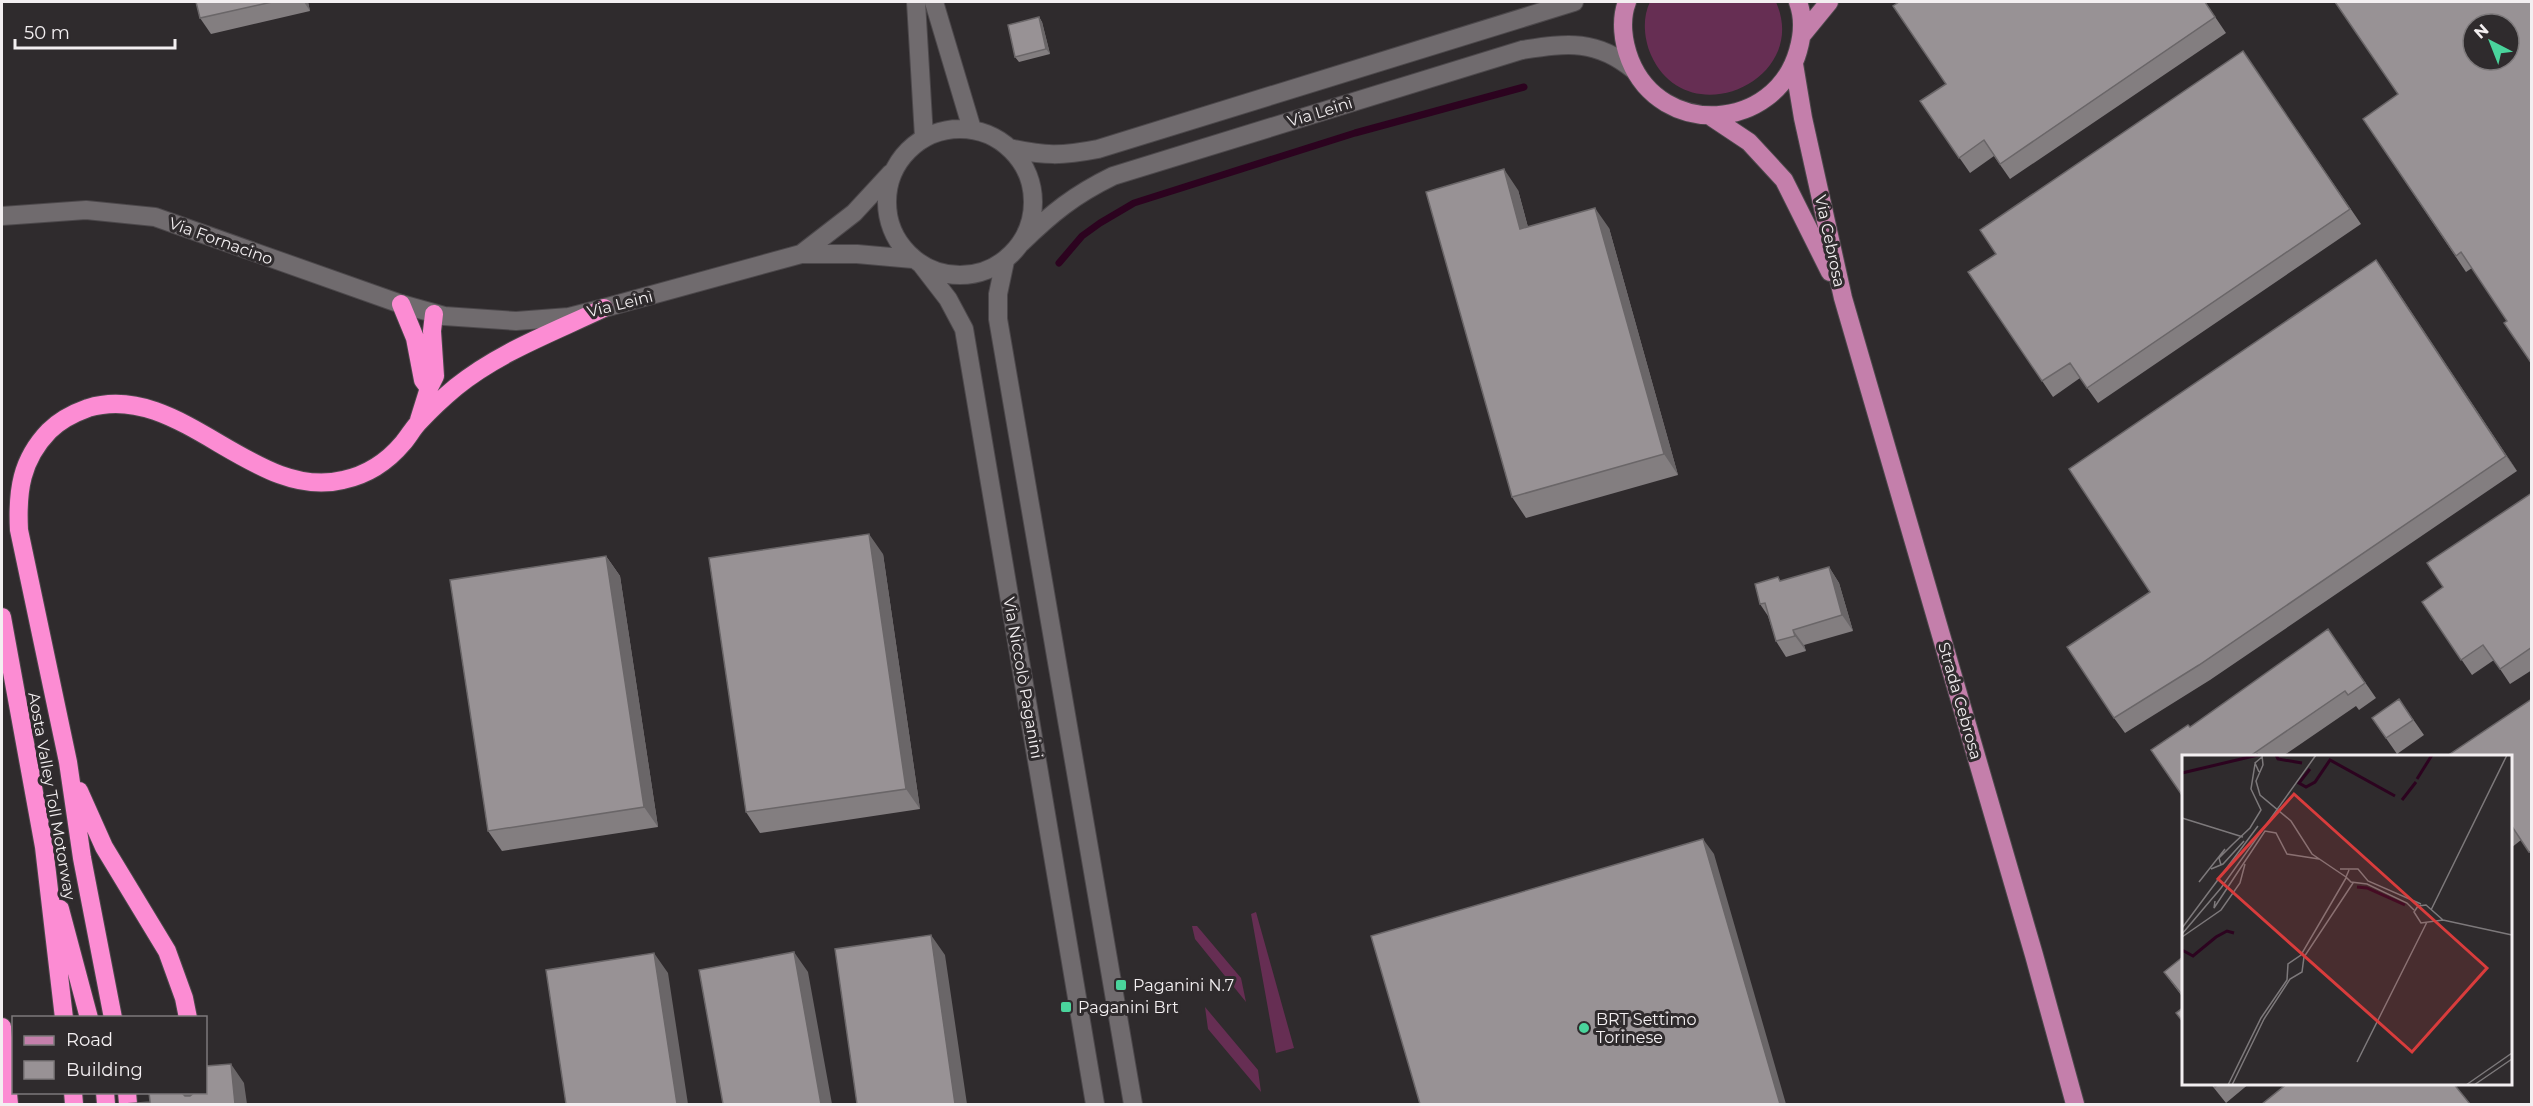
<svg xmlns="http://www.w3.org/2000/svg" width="2533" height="1106" font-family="Montserrat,sans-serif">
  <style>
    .grass { fill: #662e53 }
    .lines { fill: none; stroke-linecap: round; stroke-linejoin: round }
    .stream { stroke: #2c031f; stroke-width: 7 }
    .minor-casing { stroke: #4c484b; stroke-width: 20 }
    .major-casing { stroke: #4c484b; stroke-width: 20 }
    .highway-casing { stroke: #4c484b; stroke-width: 20 }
    .minor { stroke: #706b6e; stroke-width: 18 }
    .major { stroke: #c47fab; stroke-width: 18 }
    .highway { stroke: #fc8cd3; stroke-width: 18 }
    .wall { fill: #837e80 }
    .shaded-wall { fill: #6a6668 }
    .building { fill: #989295; stroke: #6a6668; stroke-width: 1.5; fill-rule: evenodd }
    .poi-dot { fill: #4ad49c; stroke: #2f2b2d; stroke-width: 2 }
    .labels { text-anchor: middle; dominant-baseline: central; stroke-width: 6; stroke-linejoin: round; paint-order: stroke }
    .street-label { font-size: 16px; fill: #f3eff1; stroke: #2f2b2d }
    .poi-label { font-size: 16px; fill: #f3eff1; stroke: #2f2b2d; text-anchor: start }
    .inset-river { fill: none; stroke: #2c031f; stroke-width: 3 }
    .inset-road { fill: none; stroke: #7d797b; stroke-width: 1.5 }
    .view { fill: #d93c3c; fill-opacity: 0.15; stroke: #d93c3c; stroke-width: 3 }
    .inset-edge { fill: none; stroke: #f3eff1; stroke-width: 3 }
  </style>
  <rect width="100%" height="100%" fill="#2f2b2d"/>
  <path class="grass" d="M1650 2H1776C1811 80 1687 136 1651 55 1644 39 1642 18 1650 2Z
    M1256 912 1294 1048 1276 1053 1251 914Z
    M1192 926H1197L1241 978 1246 1002 1195 939Z
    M1205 1007 1258 1070 1261 1092 1208 1029Z"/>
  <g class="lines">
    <path class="stream" d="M1059 263 1082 236 1100 223 1134 203 1355 133 1524 87"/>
    <defs>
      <path id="minor" d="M916 2 924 137
        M934 2 972 129
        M887 202a73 73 0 1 1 146 0a73 73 0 1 1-146 0Z
        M1009 148C1044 156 1062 156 1098 149L1574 2
        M2 216 86 210 155 217 401 304 444 316 516 321 569 317 604 308 801 254H857L913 259
        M1021 243C1052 213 1074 195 1113 176L1522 50C1568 43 1596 39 1634 70
        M801 254 854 213 891 173
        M1005 261 998 294V319L1133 1104
        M921 264 948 299 964 329 1095 1104"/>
      <path id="major" d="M1627 2C1620 20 1623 42 1630 60 1661 138 1775 132 1798 51 1803 34 1804 18 1798 2
        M1802 35 1829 2
        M1794 64 1803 118 1843 298 2034 955 2075 1104
        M1710 116 1749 142 1784 180 1830 272"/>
      <path id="highway" d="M401 304 415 338 423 380 429 388
        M419 420 429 388 435 376 432 331 434 314
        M2 617 44 847 64 1018
        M79 791 104 847 167 951 184 998 188 1018
        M60 909 89 1018
        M113 1018 82 858 68 762 19 530C17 491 21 460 49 431 60 420 74 413 88 408 179 380 254 502 343 480 367 475 387 462 403 443 409 436 413 428 420 421 431 409 444 397 456 387 499 352 554 332 604 308
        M2 1027 9 1104
        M73 1092 74 1104
        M105 1092 106 1104
        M127 1092 128 1104"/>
    </defs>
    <use href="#minor" class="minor-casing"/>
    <use href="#major" class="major-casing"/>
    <use href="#highway" class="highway-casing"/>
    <use href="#minor" class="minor"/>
    <use href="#major" class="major"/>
    <use href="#highway" class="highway"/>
  </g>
  <path class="wall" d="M196 2H308L310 11 211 34 200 18Z
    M2205 2 2226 33 2010 179 1994 156 1970 173 1920 101Z
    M2532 2 2507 321 2472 268 2466 272 2363 119Z
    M1039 17 1042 22 1050 54 1019 62 1015 57Z
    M2243 51 2361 224 2098 403 2080 378 2053 397 1968 272 1996 254Z
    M1518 190 1528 227 1609 228 1678 475 1526 518 1512 497Z
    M2376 260 2517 471 2210 680 2125 733 2114 718 2150 592Z
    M2532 493V670L2510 684 2494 660 2472 675 2422 602 2443 587Z
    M883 554 920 809 760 833 746 812Z
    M606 556 620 576 658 827 502 851 488 831Z
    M1829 567 1839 583 1853 631 1804 645 1806 651 1786 657 1776 641 1768 616 1760 604 1781 581Z
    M2328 629 2376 698 2359 710 2356 706 2283 756H2184L2190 727Z
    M2399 699 2424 735 2397 754 2372 718Z
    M2532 699V856L2521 840 2511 848V756Z
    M2184 956V999L2164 972Z
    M2210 1083H2250L2226 1103Z"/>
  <path class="shaded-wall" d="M304 2H308L310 11Z
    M1039 17 1042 22 1050 54 1046 49Z
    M1504 169 1518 190 1534 250 1520 229Z
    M1595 208 1609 228 1678 475 1664 454Z
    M2376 260 2387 275 2517 471 2506 456Z
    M869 534 883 554 920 809 906 789Z
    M606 556 620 576 658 827 644 807Z
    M1829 567 1839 583 1853 631 1842 615Z
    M1793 630 1804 645 1806 651 1795 636Z
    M1703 839 1714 854 1786 1104H1780Z
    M931 935 945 955 967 1104H955Z
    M794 952 808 972 832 1104H821Z
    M654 953 668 973 688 1104H677Z
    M231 1064 244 1083 247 1104H235Z
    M180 1092H191L192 1104Z"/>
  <path class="building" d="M196 2H272L200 18Z
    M1899 2H2205L2215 17 2000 164 1984 140 1959 158 1920 101 1946 84 1893 6Z
    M2335 2H2532V364L2504 323 2507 321 2461 252 2456 256 2363 119 2398 94ZM2473 24H2509V60H2473Z
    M1039 17 1046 49 1015 57 1008 25Z
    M2243 51 2350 209 2087 388 2070 363 2042 381 1968 272 1996 254 1980 230Z
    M1504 169 1520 229 1595 208 1664 454 1512 497 1426 192Z
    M2376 260 2506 456 2199 665 2114 718 2067 647 2150 592 2069 469Z
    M2532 493V647L2500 669 2483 645 2461 660 2422 602 2443 587 2427 563Z
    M869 534 906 789 746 812 709 558Z
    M606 556 644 807 488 831 450 580Z
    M1829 567 1842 615 1793 630 1795 636 1776 641 1765 603 1760 604 1755 584 1778 577 1780 581Z
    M2328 629 2365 683 2348 695 2345 691 2250 756H2184V798L2151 750 2188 725 2190 727Z
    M2399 699 2413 720 2386 738 2372 718Z
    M2532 699V851L2529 852 2511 825V756H2447Z
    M1703 839 1780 1104H1420L1371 936Z
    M931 935 955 1104H857L835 949Z
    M794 952 821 1104H723L699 970Z
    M654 953 677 1104H566L546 970Z
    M2184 956V997L2164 972Z
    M2184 1007V1023L2176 1013Z
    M231 1064 235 1104H124L150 1102 149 1092H181L185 1096H190L195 1092H206V1066Z
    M2212 1083H2220L2215 1087Z
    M2288 1083H2453L2470 1104H2262Z"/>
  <g class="poi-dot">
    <rect x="1115" y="979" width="12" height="12" rx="3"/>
    <rect x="1060" y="1001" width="12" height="12" rx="3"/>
    <circle cx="1584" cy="1028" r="6"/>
  </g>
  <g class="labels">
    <g class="street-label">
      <text transform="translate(1320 112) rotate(-17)">Via Leinì</text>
      <text transform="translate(221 241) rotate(20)">Via Fornacino</text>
      <text transform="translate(1830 241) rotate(78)">Via Cebrosa</text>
      <text transform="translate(620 304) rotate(-14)">Via Leinì</text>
      <text transform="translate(1023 678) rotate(80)">Via Niccolò Paganini</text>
      <text transform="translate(1960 701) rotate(74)">Strada Cebrosa</text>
      <text transform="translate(52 796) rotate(80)">Aosta Valley Toll Motorway</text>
    </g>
    <g class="poi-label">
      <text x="1133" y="985">Paganini N.7</text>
      <text x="1078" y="1007">Paganini Brt</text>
      <text x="1596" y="1019">BRT Settimo<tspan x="1596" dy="18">Torinese</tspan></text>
    </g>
  </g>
  <g transform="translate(2182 755)">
    <rect width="330" height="330" fill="#2f2b2d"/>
    <path class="inset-river" d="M94 0 96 4 120 8M128 14 117 28 124 32 133 27 148 5 213 41M0 18 76 0M235 24 250 0M220 45 234 27M175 132 185 133 223 150M0 195 11 201 34 182 45 176 52 178"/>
    <path class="inset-road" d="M80 0 81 10 74 26 78 40 109 66 130 99 164 122M77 17 73 8 80 2M0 63 61 82M51 89 68 73 79 55 69 34 73 9M39 110 37 103 51 89M29 114 41 109 62 86M158 114H176L186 126 239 149M167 115 164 122 169 127 185 129 225 148 232 155M17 127 43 94M33 146 32 153 83 76 94 78 105 99 137 104M249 155 325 0M261 165 244 150 236 151 232 157 239 168 261 165 330 180M0 173 76 71M0 179 39 133 134 0M0 182 39 155 58 128 63 109M175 307 245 167M46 330 79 263 105 225 106 209 119 200 164 123M50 330 82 264 108 224 120 217 122 202 171 128M284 330 330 298M292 330 330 304"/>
    <path class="view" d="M112 39 305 213 230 297 36 124Z"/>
    <rect width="330" height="330" class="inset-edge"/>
  </g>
  <rect width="2533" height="1106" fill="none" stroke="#f3eff1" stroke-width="6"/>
  <rect x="12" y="1016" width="195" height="78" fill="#2f2b2d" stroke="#7d797b" stroke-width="1.5"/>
  <rect x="24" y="1036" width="30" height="9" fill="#c47fab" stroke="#7d797b" stroke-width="1.5"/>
  <text x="66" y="1046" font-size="18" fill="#f3eff1">Road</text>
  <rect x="24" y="1061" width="30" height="18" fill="#989295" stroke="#7d797b" stroke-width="1.5"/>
  <text x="66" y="1076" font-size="18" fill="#f3eff1">Building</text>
  <g transform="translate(2491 42) rotate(318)"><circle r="28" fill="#2f2b2d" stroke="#7d797b" stroke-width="1.5"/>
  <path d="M0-4.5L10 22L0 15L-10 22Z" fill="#4ad49c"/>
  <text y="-9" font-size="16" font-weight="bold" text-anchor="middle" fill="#f3eff1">N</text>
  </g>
  <path d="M15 39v9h160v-9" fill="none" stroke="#f3eff1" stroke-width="3"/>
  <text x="24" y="39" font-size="18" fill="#f3eff1" stroke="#2f2b2d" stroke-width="4.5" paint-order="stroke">50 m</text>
</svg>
